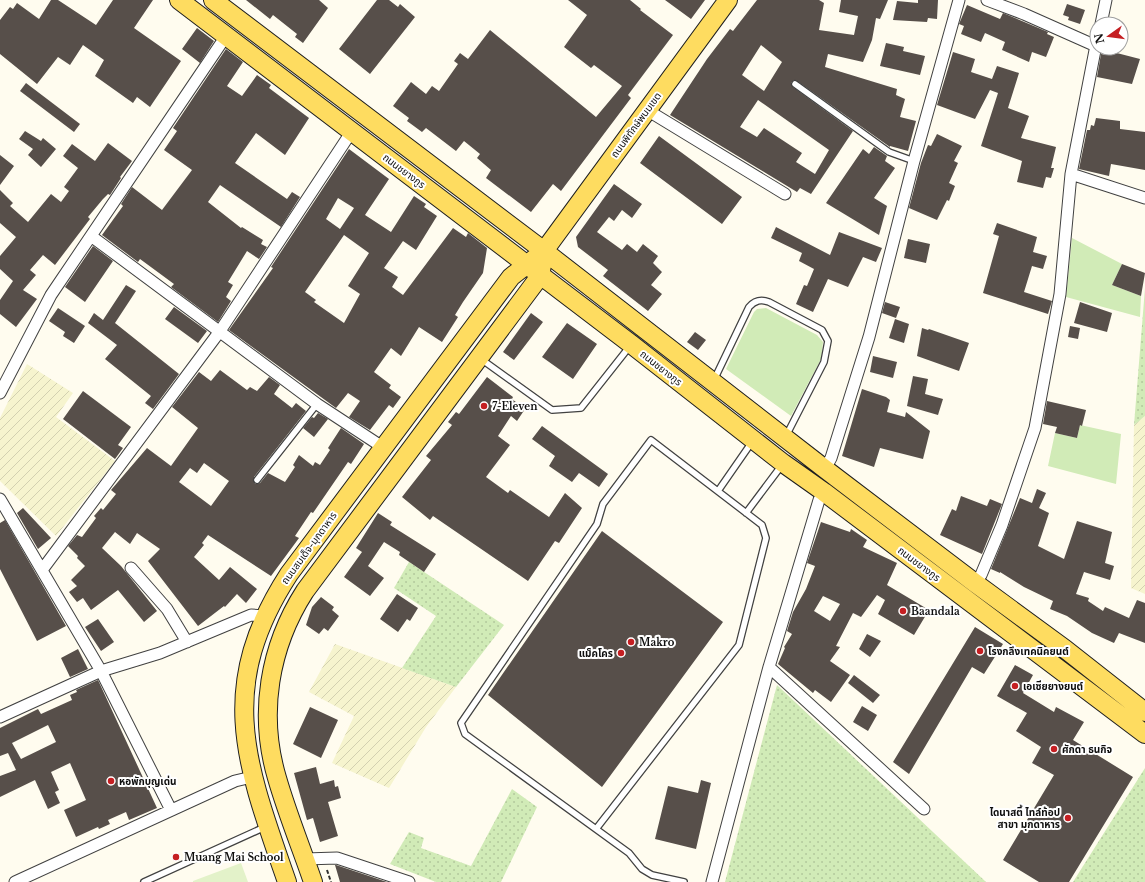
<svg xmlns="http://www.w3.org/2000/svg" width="1145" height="882" font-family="'Libre Baskerville','Noto Sans Thai',serif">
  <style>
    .farmland { fill: url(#farmland-furrows) }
    .grass { fill: url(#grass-dots) }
    .garden { fill: #d1ebb7 }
    .pitch { fill: #e3f2c9 }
    .building { fill: #574f4a; fill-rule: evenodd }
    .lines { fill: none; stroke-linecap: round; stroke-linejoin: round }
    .lane-casing { stroke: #414141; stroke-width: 8 }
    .street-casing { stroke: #414141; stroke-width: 13 }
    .primary-casing { stroke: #1f1f1f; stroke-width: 20 }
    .path { stroke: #303030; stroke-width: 2; stroke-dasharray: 4 2; stroke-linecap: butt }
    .lane { stroke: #fff; stroke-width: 5.5 }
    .street { stroke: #fff; stroke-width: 11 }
    .primary { stroke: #fedc60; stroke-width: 18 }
    .poi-dot { fill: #c51f22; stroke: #fff; stroke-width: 1.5 }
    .labels { text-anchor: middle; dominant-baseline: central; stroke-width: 4; stroke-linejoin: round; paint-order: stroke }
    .street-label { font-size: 10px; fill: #0e0e0e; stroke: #fff }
    .poi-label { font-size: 10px; font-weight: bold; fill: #0e0e0e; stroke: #fff; text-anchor: start }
  </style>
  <defs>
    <pattern id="farmland-furrows" width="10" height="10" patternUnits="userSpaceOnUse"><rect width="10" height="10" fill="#f6f4ce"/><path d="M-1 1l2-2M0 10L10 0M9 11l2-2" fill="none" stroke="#d2d0b0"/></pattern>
    <pattern id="grass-dots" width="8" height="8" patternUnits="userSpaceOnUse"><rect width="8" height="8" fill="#d1ebb7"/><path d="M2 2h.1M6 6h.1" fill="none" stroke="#b2c89c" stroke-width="1.8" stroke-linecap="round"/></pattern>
  </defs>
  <rect width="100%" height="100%" fill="#fffcef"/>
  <path class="farmland" d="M27 364 73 393 56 417 115 461 56 536 0 481V418Z
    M1145 416V594L1131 588 1134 425Z
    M335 644 456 687 426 727 389 788 332 763 354 716 309 692Z"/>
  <path class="grass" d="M1145 288V416L1134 425Z
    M409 562 504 625 456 687 402 668 436 616 394 588Z
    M777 685 986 882H725Z
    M1145 768V882H1073Z
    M512 789 537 807 501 882H436L390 864 409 832 424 838 421 848 471 866Z"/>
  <path class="garden" d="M1072 238 1122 264 1112 285 1141 296 1140 317 1066 297Z
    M766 308 817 335 823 342 821 359 791 416 726 369 754 312 757 309Z
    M1080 425 1121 434 1116 484 1048 466 1055 433 1077 438Z"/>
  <path class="pitch" d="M241 863 248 882H193V881Z"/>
  <path class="building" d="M51 0H58L96 25 113 0H153L134 28 181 61 150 107 137 97 133 103 95 76 104 60 83 45 70 65 58 57 37 84 0 54V20L10 7 13 9 17 3 39 19Z
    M246 0H319L328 8 303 43 295 37 297 34 273 15 270 19Z
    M377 0H389L398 7 400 4 415 17 370 74 339 49Z
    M568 0H630L641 9 640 10 673 35 628 95 631 98 561 191 553 184 531 212 486 178 491 170 477 158 480 154 464 141 456 151 426 128 422 132 407 121 409 118 393 106 411 82 426 94 432 86 439 91 458 64 454 61 460 53 468 59 490 30 596 117 622 86 594 65 591 68 564 47 587 15Z
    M665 0H705L691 19Z
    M757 0H819L824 3 819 30 854 35 858 16 839 12 841 0H888L880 19 876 18 872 40 863 62 828 54 825 67 897 89 896 95 905 99 900 117 916 121 908 151 890 146V147L797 81 794 80 791 83 793 87 853 131 811 194 800 188 797 192 670 115 707 59 730 29 733 31ZM761 45 782 62 764 91 742 75ZM758 100 829 150 815 174 796 162 802 153 764 128 757 137 740 127Z
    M918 0H938L937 19 928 18 927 22 893 20 897 1 918 3Z
    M1067 4 1085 10 1080 24 1068 20 1069 17 1063 15Z
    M967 5 1000 19 1003 13 1048 32 1047 34 1054 37 1046 57 1032 52 1029 62 1002 50 1005 42 985 33 981 42 961 34 964 26 959 24Z
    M197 28 214 41 200 63 182 49Z
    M886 43 904 47 903 51 925 56 920 75 880 66Z
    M226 49 243 62 227 86 242 96 257 75 271 85 269 88 309 118 285 155 256 133 235 163 287 199 292 192 300 197 281 227 220 185 208 202 241 228 242 227 263 240 261 244 267 247 259 259 247 251 228 282 233 285 226 297 231 301 218 322 171 287 174 284 140 259 138 262 102 235 123 206 121 204 132 187 162 210 192 170 164 150 177 131 173 128Z
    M1109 51 1140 59 1132 84 1097 77 1101 54 1108 55Z
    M953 52 975 59 971 72 992 79 997 66 1019 73 1008 108 1029 116 1021 138 1056 147 1051 168H1054L1051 178 1046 177 1043 188 1017 182 1022 161 981 146 998 93 990 90 975 119 937 105Z
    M26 83 80 124 74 132 20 91Z
    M1096 118 1120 121V129L1145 132V170L1111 164 1109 176 1079 169 1087 130H1090L1091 125 1094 126Z
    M25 131 41 141 43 138 56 149 41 167 28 155 33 149 19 139Z
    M937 134 962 146 954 161 958 163 949 183 955 186 949 201 947 200 937 220 909 208 921 163 928 145 931 146Z
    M659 136 742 197 722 224 640 163Z
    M108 143 132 161 120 177 121 178 110 195 108 194 103 199 88 217 90 219 55 265 43 255 30 270 36 275 23 290 37 299 16 327 0 314V300L13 281 0 269V256L16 237 0 223V190L13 203 10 206 28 222 51 194 61 202 69 191 64 187 78 168 63 156 72 144 95 161Z
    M874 147 887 156 885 161 895 168 874 198 887 206 879 235 826 203 863 149 869 154Z
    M349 149 389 179 365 215 391 232 414 196 426 204 424 207 437 216 416 250 403 241 384 268 398 277 392 287 403 295 453 228 466 237 468 233 487 248 483 273 463 302 455 315 458 317 442 342 419 327 401 356 391 348 374 372 391 385 389 388 401 397 393 408 389 405 370 430 349 417 360 401 348 393 336 408 229 330 273 268 271 267ZM338 198 354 208 340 229 326 219ZM344 235 369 253 348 286 360 294 344 323 314 302 316 300 305 292Z
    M0 155 14 166 0 185Z
    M614 184 642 204 632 218 622 210 614 221 609 217 597 232 622 250 627 244 637 252 643 244 658 256 653 263 662 272 651 285 662 294 648 311 603 276 608 270 578 247 576 237Z
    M997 223 1037 237 1033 252 1047 256 1043 269 1032 266 1024 292 1052 301 1048 314 983 293 999 236 993 234Z
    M776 227 830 255 839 232 882 248 876 262 863 257 848 287 828 279 813 312 796 304 804 285 807 286 814 269 799 261 802 253 771 238Z
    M908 239 930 244 926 263 904 258Z
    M93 246 113 261 85 302 65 287Z
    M1122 264 1145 273 1141 296 1112 285Z
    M126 285 136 291 115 323 179 374 153 409 145 403 151 396 105 359 117 345 88 323 94 313 103 320Z
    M885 302 900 307 896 318 882 313Z
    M1080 302 1112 313 1107 332 1074 323Z
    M174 307 207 331 198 343 165 319Z
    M58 308 85 326 74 343 63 336 65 332 49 321Z
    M531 313 543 322 514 360 503 352Z
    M895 319 909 324 904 343 889 338Z
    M567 323 597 344 573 379 542 357Z
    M1070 326 1080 328 1078 339 1068 337Z
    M922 328 928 330 929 329 969 343 959 371 917 356Z
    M695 332 706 340 698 350 687 342Z
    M873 356 897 362 893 378 870 372Z
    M220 370 247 390 250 387 257 391 269 377 280 385 274 394 292 408 296 403 306 411 254 477 255 484 260 483 268 473 285 482 295 467 293 465 299 455 313 466 315 462 320 465 330 450 328 448 341 428 364 444 351 464 348 462 313 513 311 512 295 536 299 538 271 576 208 535 202 543 204 545 194 557 219 580 230 567 257 589 246 603 237 594 225 607 224 606 198 626 148 561 160 549 137 533 130 544 115 532 102 548 121 566 157 611 144 622 118 590 91 610 83 598 77 602 69 592 77 586 71 580 85 566 77 558 78 556 68 546 77 535 82 537 96 518 94 516 101 508 103 510 116 494 111 490 147 448 171 466 198 428 172 407 199 372 211 381ZM204 463 229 481 211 506 179 482 190 468 197 473Z
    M913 376 928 379 925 394 943 399 938 415 907 406Z
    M487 377 513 397 512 399 525 409 517 421 511 416 498 436 510 445 486 477 508 493 510 490 549 517 565 493 582 508 559 543 555 541 528 581 433 516 430 520 402 497 431 460 426 456 452 425 448 422 456 412 459 414Z
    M862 389 886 397 890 400 887 412 905 417 906 412 930 431 923 459 880 448 874 467 842 456Z
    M83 391 131 427 118 445 123 448 115 459 63 419Z
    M1047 401 1086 410 1082 426 1080 425 1077 438 1055 433 1057 427 1043 424Z
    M318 413 328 419 314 437 303 428 312 417 314 418Z
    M542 426 608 474 599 487 579 473 572 482 549 466 555 456 532 439Z
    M1037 489 1046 493 1039 508 1049 513 1038 546 1064 559 1077 521 1112 532 1105 563 1114 566 1110 580 1084 572 1076 594 1089 598 1088 601 1103 611 1105 607 1129 618 1137 600 1145 603V643L1119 633 1114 643 1092 633 1067 616 1050 609 1053 601 1024 587 1000 572V573L991 569 1020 498 1032 503Z
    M961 496 987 506 990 499 1002 504 982 554 940 535 952 509 956 511Z
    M23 508 51 538 38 549 17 513Z
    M378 513 392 522 390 525 436 554 424 572 399 555 400 552 384 542 368 566 384 578 370 596 344 577 362 552 356 548Z
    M5 520 66 626 37 641 0 569V523Z
    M821 522 850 532 851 529 867 540 863 547 897 563 887 585 929 610 914 635 878 614 885 600 877 595 861 617 853 613 836 646 840 647 830 661 850 675 831 702 815 690 813 693 778 664 785 648 784 647 792 634 787 631 793 612 806 589 815 566 807 563ZM823 596 840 604 830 621 814 611Z
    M602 531 723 622 602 787 488 695Z
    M397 594 418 608 410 621 407 619 398 632 380 619Z
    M321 597 334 607 332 610 339 616 328 631 324 628 319 634 306 625 312 607Z
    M98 619 114 642 101 651 85 627Z
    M975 627 1003 644 984 674 972 667 909 774 893 762Z
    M867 634 881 641 870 657 859 649Z
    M78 649 88 669 70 677 61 658Z
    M1015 665 1033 675 1023 693 1054 712 1056 707 1084 722 1073 740 1133 777 1069 882H1039L1003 860 1054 775 1032 763 1041 747 1016 731 1027 713 997 696Z
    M854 675 880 695 873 703 848 683Z
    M98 680 157 808 129 820 126 812 108 820 110 824 99 829 98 827 76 837 64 810 86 800 70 763 51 772 59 790 55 792 60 803 48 809 35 780 0 797V776L16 770 8 753 0 756V728L38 709 41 714 72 700 70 695 77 692 76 690ZM48 725 56 742 21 759 12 743Z
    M862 706 877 715 868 731 853 722Z
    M310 707 338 720 321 758 293 744Z
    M316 767 320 784 334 780 335 787 338 786 341 798 328 802 338 836 320 842 313 818 307 820 294 773Z
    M701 780 711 783 696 849 655 839 668 786 698 793Z
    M335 865H336L387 882H340Z"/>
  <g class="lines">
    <defs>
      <path id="lane" d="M795 84 889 152 914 161
        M481 359 552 410 581 408 630 346
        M714 380 749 307C755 300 761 299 769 302L822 330 828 341 824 362 786 436
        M257 480 317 404
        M718 491 752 442
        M746 513 782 465
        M596 829 739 645 766 538 762 525 651 440 603 504 597 524 461 723 465 734 629 853 642 869 652 875 684 882
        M144 882 265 827"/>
      <path id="street" d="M987 0 1024 14 1096 46
        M1101 24 1106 0
        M647 110 785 194
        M1071 174 1145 198
        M91 236 317 404 384 448
        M0 393 51 295 226 36
        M825 469 831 458 869 337 914 161 959 0
        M0 499 101 671 171 810
        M131 568 167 609 187 642
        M42 570 220 331 352 131
        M975 583 981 575 1002 525 1035 428 1060 294 1071 174 1097 40
        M769 667 924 809
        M0 717 101 671 160 653 251 615 265 616
        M305 859 337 858 409 882
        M15 882 235 781 252 777
        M712 882 769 667 819 500 824 492"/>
      <path id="primary" d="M179 0 631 344 783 463 824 492 1145 734
        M213 0 544 251 825 469 975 583 1065 649 1145 712
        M287 882C246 764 215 688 289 574L511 277 544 251 728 0
        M313 882C301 847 287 813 277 778 258 714 269 647 305 591L540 276 542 265"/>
    </defs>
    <use href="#lane" class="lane-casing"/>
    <use href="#street" class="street-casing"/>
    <use href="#primary" class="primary-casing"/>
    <path class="path" d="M327 870 331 882"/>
    <use href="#lane" class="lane"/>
    <use href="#street" class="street"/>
    <use href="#primary" class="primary"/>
  </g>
  <g class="poi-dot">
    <circle cx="484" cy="406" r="4"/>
    <circle cx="903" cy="611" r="4"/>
    <circle cx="631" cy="642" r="4"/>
    <circle cx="980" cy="651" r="4"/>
    <circle cx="621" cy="653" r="4"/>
    <circle cx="1015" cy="686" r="4"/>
    <circle cx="1054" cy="749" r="4"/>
    <circle cx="111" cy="781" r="4"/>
    <circle cx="1068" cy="818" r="4"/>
    <circle cx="176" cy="857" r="4"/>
  </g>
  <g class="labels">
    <g class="street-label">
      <text transform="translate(636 125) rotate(-54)">ถนนพิทักษ์พนมเขต</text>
      <text transform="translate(404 171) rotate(37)">ถนนชยางกูร</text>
      <text transform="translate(661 368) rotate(38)">ถนนชยางกูร</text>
      <text transform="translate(309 548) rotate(-54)">ถนนสมเด็จ-มุกดาหาร</text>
      <text transform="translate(919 564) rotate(37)">ถนนชยางกูร</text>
    </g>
    <g class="poi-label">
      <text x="492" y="406">7-Eleven</text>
      <text x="911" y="611">Baandala</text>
      <text x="639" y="642">Makro</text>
      <text x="988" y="651">โรงกลึงเทคนิคยนต์</text>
      <text x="613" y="653" text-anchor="end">แม็คโคร</text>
      <text x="1023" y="686">เอเซียยางยนต์</text>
      <text x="1062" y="749">ศักดา ธนกิจ</text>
      <text x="119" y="781">หอพักบุญเด่น</text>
      <text x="1060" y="812" text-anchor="end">ไดนาสตี้ ไทล์ท้อป<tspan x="1060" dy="12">สาขา มุกดาหาร</tspan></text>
      <text x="184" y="857">Muang Mai School</text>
    </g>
  </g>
  <g transform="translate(1109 36) rotate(256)"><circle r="19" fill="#ffffff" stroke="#9f9f9f"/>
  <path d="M0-3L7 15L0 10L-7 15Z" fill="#c51f22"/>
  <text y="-6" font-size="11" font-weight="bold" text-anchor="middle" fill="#0e0e0e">N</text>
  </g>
</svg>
